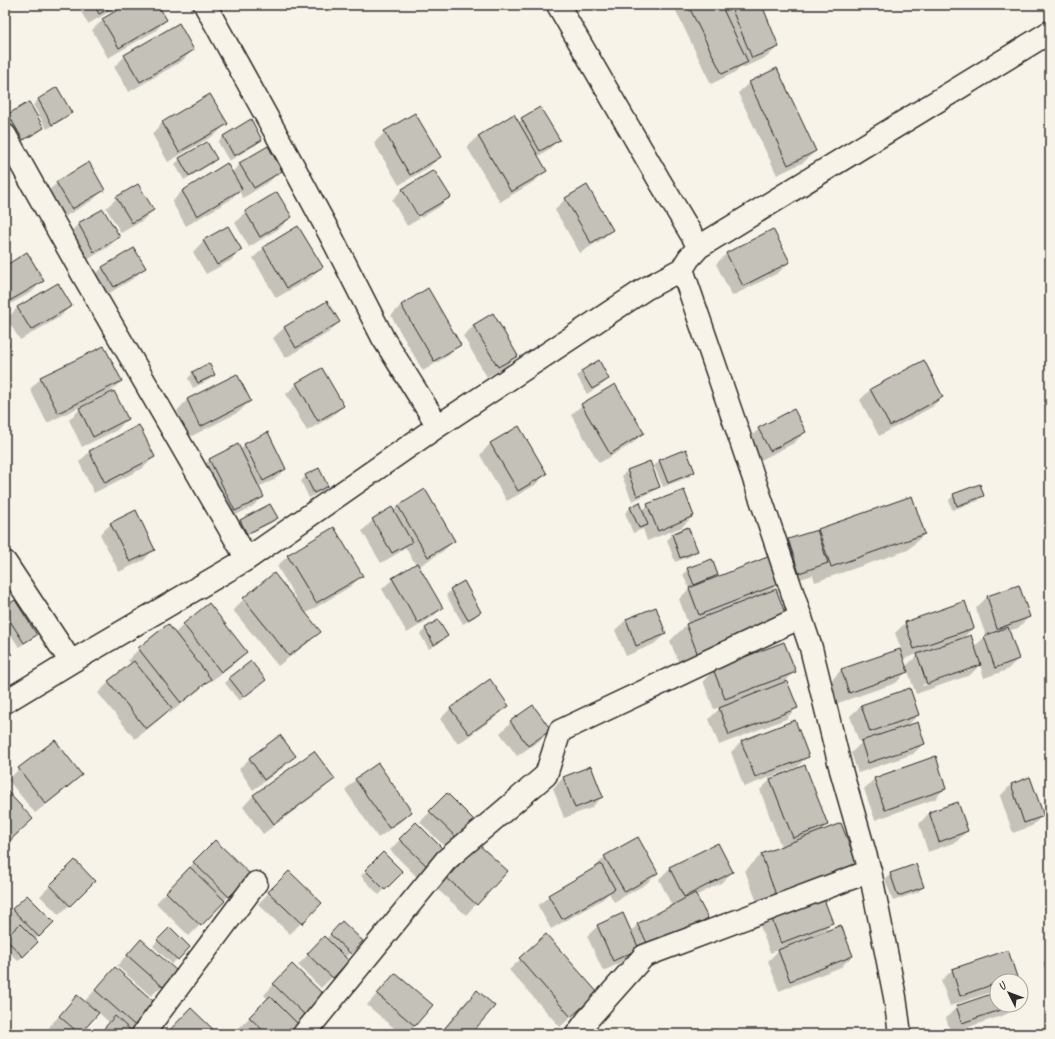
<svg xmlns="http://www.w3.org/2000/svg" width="1055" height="1039" font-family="Caveat,sans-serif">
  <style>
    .shadow { fill: #0003; fill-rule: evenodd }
    .building { fill: #c4c1b9; stroke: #2b2b2b }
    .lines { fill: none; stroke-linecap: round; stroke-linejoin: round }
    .minor-casing { stroke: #2b2b2b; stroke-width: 25 }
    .minor { stroke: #f7f3e8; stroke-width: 22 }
  </style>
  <rect width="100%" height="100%" fill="#f7f3e8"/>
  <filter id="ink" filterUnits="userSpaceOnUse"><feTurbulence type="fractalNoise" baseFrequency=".025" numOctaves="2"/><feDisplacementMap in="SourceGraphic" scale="8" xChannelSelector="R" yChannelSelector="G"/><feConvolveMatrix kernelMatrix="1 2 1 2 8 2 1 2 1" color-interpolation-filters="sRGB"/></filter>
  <g filter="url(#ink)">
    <path class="shadow" d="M77 5H121L88 24Z
      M128 5H157L166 20 155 31 108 58 92 30 103 20Z
      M682 5H760L778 46 767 57 742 68 741 67 736 72 711 84 676 11Z
      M193 50 182 61 129 92 114 67 125 56Z
      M776 69 815 151 804 162 777 175 738 93 749 83Z
      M57 89 71 113 66 118 47 129 33 105 38 100Z
      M210 95 227 123 216 134 168 162 152 134 162 123Z
      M415 114 440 157 429 167 399 185 374 143 385 132Z
      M9 115 43 128 38 133 18 144 5 123V119Z
      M513 116 518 123 522 119 558 140 548 150 537 157 546 171 535 181 500 202 467 147 478 136Z
      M250 121 261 140 256 145 229 161 218 142 223 137Z
      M180 159H216L211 164 184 180 175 164Z
      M240 164 281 171 270 181 243 198 239 191 230 200 186 226 172 202 182 191 231 173Z
      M57 183 104 189 93 200 61 219 46 193Z
      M587 186 612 230 601 240 580 253 555 210 565 199Z
      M403 189 449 197 439 207 421 218 405 191H402L419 219 407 226 392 200Z
      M277 193 291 217 280 228 249 247 235 223 245 212Z
      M117 198 153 210 142 221 121 233 106 208Z
      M103 210 119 237 108 247 84 262 68 235 78 224Z
      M227 227 241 250 230 261 206 274 193 252 203 241Z
      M264 248 321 267 311 278 276 298 253 258Z
      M134 249 145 267 134 278 103 297 92 278 102 268Z
      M727 253 789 262 778 273 732 296 716 264Z
      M5 267 42 281 32 292 5 307Z
      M58 284 70 306 60 317 20 340 7 319 17 308Z
      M427 290 459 344 449 355 423 371 391 316 401 305Z
      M327 302 339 322 328 333 285 358 273 338 284 328Z
      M474 326 517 356 506 366 487 377 463 336Z
      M923 361 942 397 932 407 879 436 860 400 870 390Z
      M582 371 608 379 603 384 587 394 577 376Z
      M193 373 214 375 209 380 193 388 188 378Z
      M237 375 250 401 239 412 190 437 177 411 187 400Z
      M41 378 121 381 110 392 47 423 30 389Z
      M297 384 343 406 332 416 307 431 286 394Z
      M582 405 642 433 632 444 599 463 571 415Z
      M80 409 127 419 117 430 82 447 69 420Z
      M139 427 154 457 143 468 94 493 79 462 89 452Z
      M518 427 546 474 535 485 507 501 480 455 490 444Z
      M759 429 805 432 794 443 759 461 748 439Z
      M245 445 285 469 274 480 258 487 263 497 252 507 224 521 199 471 209 460 238 446 240 450Z
      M659 461 694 472 689 477 663 487 654 466Z
      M649 463 658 487 653 492 632 501 622 476 627 471Z
      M306 476 327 486 322 491 309 498 301 481Z
      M954 495 983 496 978 501 952 510 949 500Z
      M648 505 693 516 682 527 647 541 643 529 633 533 625 513 631 507 642 511Z
      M270 506 276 518 271 523 241 538 235 526 240 521Z
      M398 506 454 541 443 551 418 567 442 608 431 618 407 633 382 589 393 579 416 565 405 547 400 552 381 563 362 531 373 520 393 511Z
      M111 524 154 549 144 560 119 572 100 534Z
      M687 529 696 551 691 556 675 562 667 540 672 535Z
      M819 530 924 534 908 550 815 582 813 575 788 583 778 551 788 540 816 531V532Z
      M288 556 362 575 351 586 305 614 319 632 309 642 278 666 233 610 244 599 274 575 300 608 301 607 277 566Z
      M688 569 717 575 712 580 779 583 682 671 670 641 686 625 688 624 679 599 689 589 683 574Z
      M1018 586 1029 617 1018 628 1008 631 1018 659 1007 670 984 678 980 665 970 675 916 694 906 666 919 654 902 659 906 672 896 683 838 703 831 681 841 670 901 649 895 633 906 622 973 628 961 640 974 647 986 636 976 608 987 597ZM969 668V670L923 686 922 685Z
      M451 590 480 612 475 617 463 624 446 595Z
      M5 607 36 634 31 639 19 647 5 626Z
      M655 608 665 634 654 644 626 656 615 630 626 620Z
      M438 621 447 636 442 641 429 649 420 634 425 629Z
      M184 624 246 652 235 663 210 682 208 680 199 690 170 713 168 711 160 719 135 739 98 693 109 682 131 664 128 660 139 649 168 626 174 634Z
      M714 670 794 672 783 684 796 708 786 719 719 745 709 719 721 707 714 709 703 681Z
      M230 678 260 685 239 701 225 683Z
      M909 689 918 715 906 727 924 743 913 754 858 773 851 753 863 741 859 742 850 716 861 706Z
      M508 705 497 716 458 744 440 719 451 708Z
      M511 722 550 730 539 741 517 756 500 733Z
      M280 736 295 756 284 767 253 790 239 769 249 759Z
      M741 742 808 756 797 767 744 787 731 752Z
      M314 752 334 779 323 789 263 834 243 807 253 796Z
      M805 767 827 824 818 833 855 864 839 880 760 910 745 871 761 855 781 847 760 790 770 780Z
      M19 769 81 775 70 786 35 813 8 780Z
      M563 778 602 797 591 808 564 818 553 788Z
      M875 778 945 788 935 799 875 820 864 789Z
      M356 779 410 812 400 822 378 838 345 790Z
      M1030 779 1042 816 1032 826 1013 833 1000 796 1011 785Z
      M447 795 476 824 449 851 420 822Z
      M957 803 967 831 956 842 928 852 919 824 929 813Z
      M416 823 445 852 418 878 390 850Z
      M204 852 250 875 189 936 156 903 184 874H183Z
      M383 854 402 872 379 895 361 876Z
      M468 856 476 904 466 915 437 889Z
      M605 857 657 873 646 884 614 902 609 893 603 899 551 929 538 906 549 896 595 869 594 868Z
      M670 868 732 872 721 883 695 896 707 918 696 928 603 971 587 936 598 926 630 932 637 925 672 906 659 879Z
      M891 874 923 887 918 892 893 901 885 879Z
      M94 881 59 915 40 896 51 885Z
      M278 883 321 903 290 934 258 904Z
      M27 896 53 922 35 940 37 942 18 961 5 948V940L13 932 5 924V917Z
      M771 915 832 923 820 934 852 956 841 967 779 991 768 961 780 949 770 953 760 926Z
      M342 922 361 941 345 958 348 961 321 988 298 965 324 938 326 939Z
      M170 928 189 947 172 964 153 946Z
      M546 936 586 1004 560 1027 509 970Z
      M130 951 162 986 151 996 117 966Z
      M1007 951 1016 976 1011 981H997V990L950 1006 941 981 952 970Z
      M1050 956V979L1043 963Z
      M292 965 324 996 297 1024 295 1034H242L243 1032 239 1028 268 999 264 995Z
      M395 974 415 1026 406 1034H401L367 1005Z
      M105 979 159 1007 134 1034H99L110 1023 98 1012 79 1034H56L49 1027 77 996 84 1002Z
      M477 992 469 1034H439L466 1002Z
      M997 993V1005H1016L1007 1014 951 1033 946 1018 957 1007Z"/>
    <path class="building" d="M94 5H115L99 14Z
      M126 5H158L167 20 119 48 102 19Z
      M688 5H721L748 62 722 74Z
      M730 5H762L779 47 752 58Z
      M179 23 194 50 140 82 124 55Z
      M777 68 816 151 788 165 749 82Z
      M57 87 72 113 52 125 38 99Z
      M210 94 228 124 179 152 162 122Z
      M29 102 44 128 23 140 8 114Z
      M540 107 560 140 540 151 521 118Z
      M415 113 441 157 410 175 384 131Z
      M514 114 547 171 511 192 478 136Z
      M251 119 262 140 234 156 223 136Z
      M207 142 217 159 189 176 179 158Z
      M268 146 282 171 254 188 239 163Z
      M89 162 105 190 72 209 56 182Z
      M227 163 242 189 197 216 182 191Z
      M434 170 451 197 418 216 402 189Z
      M138 184 154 210 132 223 116 197Z
      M587 185 613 230 591 243 565 198Z
      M277 192 292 217 260 237 245 211Z
      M103 209 120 237 94 252 78 223Z
      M228 226 242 250 217 265 203 240Z
      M298 226 323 267 287 288 263 247Z
      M773 229 790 262 743 286 726 253Z
      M134 248 146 268 114 287 102 267Z
      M27 252 44 281 6 303 5 300V266Z
      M58 283 72 306 31 330 17 307Z
      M428 288 461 345 434 361 401 305Z
      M327 301 340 322 296 348 284 327Z
      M493 313 518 356 498 367 473 325Z
      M5 337 9 345 5 347Z
      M104 346 122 381 58 413 40 377Z
      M599 360 609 379 592 389 581 371Z
      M924 360 943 397 890 426 870 389Z
      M209 363 215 375 198 383 192 372Z
      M322 368 344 406 318 421 296 383Z
      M237 374 251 401 200 427 187 399Z
      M615 384 644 433 610 454 581 404Z
      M114 391 128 419 93 437 79 408Z
      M794 409 806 432 770 451 758 428Z
      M139 425 155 457 105 483 89 451Z
      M519 426 547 474 518 491 490 443Z
      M268 432 286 469 263 481 244 444Z
      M238 444 264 497 235 511 209 459Z
      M686 449 695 472 668 483 659 460Z
      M650 461 660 487 637 496 627 470Z
      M319 468 328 486 314 493 305 475Z
      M980 484 984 496 957 506 953 494Z
      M425 489 455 541 428 557 398 506Z
      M684 490 694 516 658 531 647 504Z
      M912 496 925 534 831 567 818 529Z
      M640 502 648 525 639 528 630 507Z
      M270 504 278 518 247 534 240 520Z
      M392 507 412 542 392 553 372 519Z
      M136 510 155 550 130 562 110 523Z
      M334 527 363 576 316 603 287 555Z
      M688 527 698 551 680 558 672 534Z
      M817 530 828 563 799 573 788 539Z
      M770 556 781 583 699 615 689 588Z
      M712 559 718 575 694 585 687 568Z
      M417 563 443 608 418 623 392 578Z
      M274 573 321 632 289 656 243 598Z
      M464 581 481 612 468 620 450 589Z
      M1019 585 1030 617 997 629 987 596Z
      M776 589 788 621 698 655 686 624Z
      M15 600 37 635 24 643 5 613V606Z
      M965 601 974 628 914 649 905 622Z
      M209 603 247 652 221 672 183 624Z
      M656 607 666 634 636 646 626 619Z
      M438 620 448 636 434 645 425 628Z
      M168 624 211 679 181 703 138 648Z
      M1008 627 1019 659 995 668 984 636Z
      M971 635 981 665 927 684 917 654Z
      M784 642 796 672 725 699 713 669Z
      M5 644 12 655 5 660Z
      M900 649 908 672 849 693 841 669Z
      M134 661 172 708 146 729 108 681Z
      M251 661 266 680 244 697 229 678Z
      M490 679 509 706 469 734 450 708Z
      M787 681 798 708 729 735 719 708Z
      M910 688 919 715 870 732 861 705Z
      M533 705 551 730 528 746 510 721Z
      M795 720 809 757 755 777 741 741Z
      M918 722 925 744 868 763 861 741Z
      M280 735 296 756 264 780 249 758Z
      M55 740 82 775 46 804 18 768Z
      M314 751 335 779 274 824 253 795Z
      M936 756 946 789 885 810 874 778Z
      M378 763 412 812 389 828 355 779Z
      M805 765 828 825 793 838 770 779Z
      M591 766 603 797 575 808 563 777Z
      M1030 777 1044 816 1024 823 1011 784Z
      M5 789 33 819 5 845Z
      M447 793 478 824 460 841 429 811Z
      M958 802 968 831 939 842 929 812Z
      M416 822 446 852 429 868 399 839Z
      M841 823 857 864 776 895 761 854Z
      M638 837 658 873 625 892 604 856Z
      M215 840 251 875 229 897 193 862Z
      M718 843 733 872 684 897 669 867Z
      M478 844 508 871 477 905 447 878Z
      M383 852 403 872 385 890 365 870Z
      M75 860 95 881 70 906 50 885Z
      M601 864 615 889 562 919 548 895Z
      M916 864 924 887 898 896 890 873Z
      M190 867 225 901 201 926 166 892Z
      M289 871 322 903 302 924 268 892Z
      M695 893 708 918 651 950 637 924Z
      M822 894 833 923 781 943 770 914Z
      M27 895 54 922 39 937 12 909Z
      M623 913 639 949 613 961 597 925Z
      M342 921 363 941 351 954 330 934Z
      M20 924 38 942 23 957 5 938Z
      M841 925 853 956 790 981 778 950Z
      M170 927 190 947 178 960 157 940Z
      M546 934 598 993 571 1017 519 958Z
      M324 936 349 961 333 978 307 954Z
      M141 939 177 971 163 987 127 955Z
      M1008 950 1017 977 1004 981H997V983L960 996 952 969Z
      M292 964 325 996 306 1016 273 984Z
      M115 967 160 1007 140 1030 95 990Z
      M395 973 433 1005 415 1026 377 994Z
      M477 990 495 1006 471 1034H440Z
      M997 992V1005H1015L962 1023 956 1006Z
      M77 995 99 1013 80 1034 59 1016Z
      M270 996 302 1028 296 1034H267L249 1017Z
      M191 1008 218 1034H166Z
      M115 1016 135 1034H99Z
      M244 1030 249 1034H240Z
      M771 1030 773 1034H762Z"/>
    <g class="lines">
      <defs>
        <path id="minor" d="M205 5 274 130 332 238 383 338 438 426
          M558 5 659 180 699 247
          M5 135 83 275 247 559
          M682 269 689 258 699 247 1050 32
          M5 562 71 662
          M5 702 71 662 247 559 438 426 645 289 682 269 766 514 811 648 841 770 870 871 895 997 900 1034
          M143 1034 256 883
          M304 1034 446 860 546 775 560 731 801 617
          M577 1034 588 1019 644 956 870 871"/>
      </defs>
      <use href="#minor" class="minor-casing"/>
      <use href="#minor" class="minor"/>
    </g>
  </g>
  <rect width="1055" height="1039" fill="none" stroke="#f7f3e8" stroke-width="20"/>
  <rect x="10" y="10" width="1035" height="1019" fill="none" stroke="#2b2b2b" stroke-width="1.5" filter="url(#ink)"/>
  <g transform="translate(1009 993) rotate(312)"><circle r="19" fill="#f7f3e8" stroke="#a5a39c"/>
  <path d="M0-3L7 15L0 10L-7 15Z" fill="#2b2b2b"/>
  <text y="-6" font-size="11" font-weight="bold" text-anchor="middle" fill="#2b2b2b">U</text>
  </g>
</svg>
